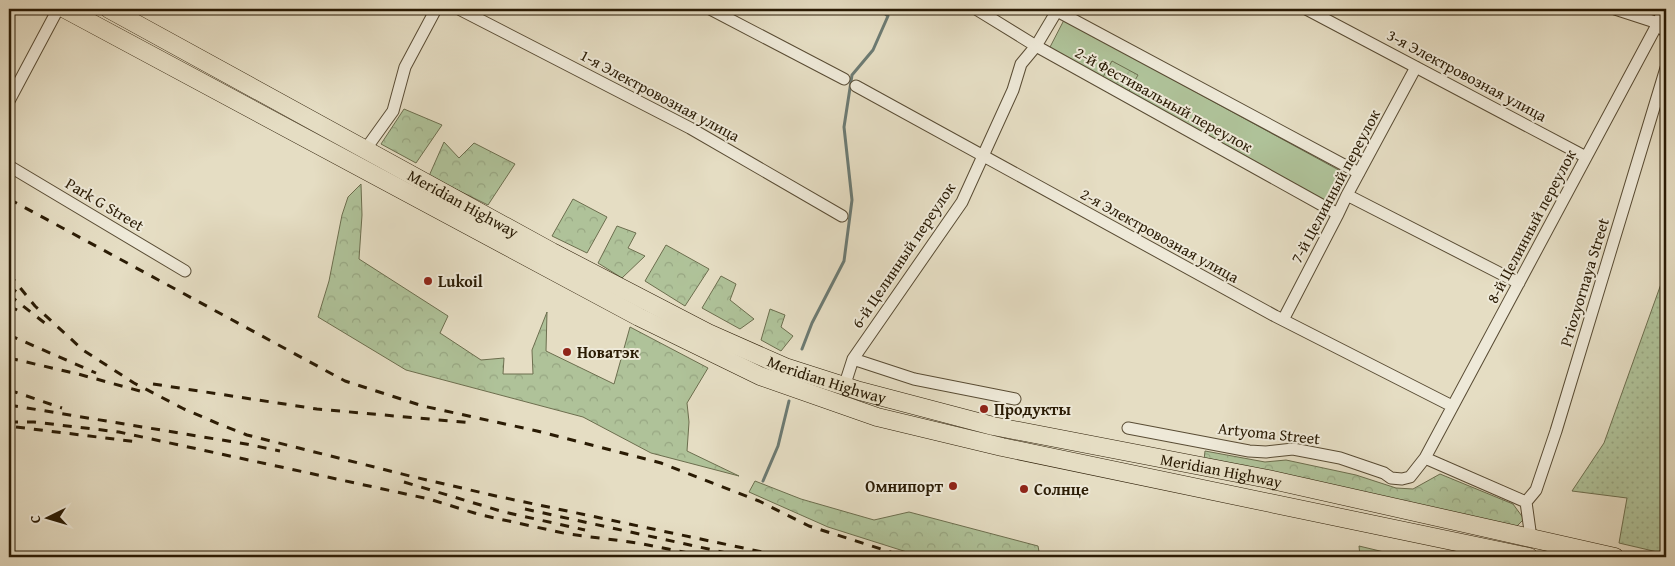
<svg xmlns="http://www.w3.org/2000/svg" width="1675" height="566" font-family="'Gentium Book Plus',serif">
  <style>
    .grass { fill: #afc299; stroke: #6c6e4e }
    .forest { fill: url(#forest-crowns); stroke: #6c6e4e }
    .garden { fill: url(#garden-dots); stroke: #6c6e4e }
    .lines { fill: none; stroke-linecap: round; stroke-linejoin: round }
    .stream { stroke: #6c7a72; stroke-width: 3 }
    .minor-casing { stroke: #594c34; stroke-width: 13 }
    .primary-casing { stroke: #2a1b04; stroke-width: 19 }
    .minor { stroke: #eee9d8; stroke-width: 11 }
    .primary { stroke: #e5ddc3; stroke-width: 18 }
    .rail { stroke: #2a1b04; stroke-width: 3; stroke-dasharray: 9 9; stroke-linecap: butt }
    .poi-dot { fill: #8f2418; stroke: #eee9d8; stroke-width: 2 }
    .labels { text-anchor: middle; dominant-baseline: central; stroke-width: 4; stroke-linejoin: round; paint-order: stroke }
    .street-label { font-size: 16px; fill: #2a1b04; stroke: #eee9d8 }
    .poi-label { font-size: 16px; font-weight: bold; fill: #2a1b04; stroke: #eee9d8; text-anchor: start }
  </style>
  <defs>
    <pattern id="forest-crowns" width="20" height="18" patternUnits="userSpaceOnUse" patternTransform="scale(1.25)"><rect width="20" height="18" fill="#afc299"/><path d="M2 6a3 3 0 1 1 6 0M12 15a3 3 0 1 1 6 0" fill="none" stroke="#97a682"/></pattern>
    <pattern id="garden-dots" width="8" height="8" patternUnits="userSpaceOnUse" patternTransform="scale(1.25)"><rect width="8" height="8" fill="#afc299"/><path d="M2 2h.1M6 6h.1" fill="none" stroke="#97a682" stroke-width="1.8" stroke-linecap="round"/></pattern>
  </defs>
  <rect width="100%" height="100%" fill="#e5ddc3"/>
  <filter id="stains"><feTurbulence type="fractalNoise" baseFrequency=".004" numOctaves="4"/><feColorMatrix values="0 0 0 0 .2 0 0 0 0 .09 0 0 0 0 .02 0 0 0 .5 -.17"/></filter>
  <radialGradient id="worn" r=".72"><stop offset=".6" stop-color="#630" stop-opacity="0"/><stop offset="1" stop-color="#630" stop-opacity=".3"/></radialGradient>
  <path class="grass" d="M1064 20 1346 174 1330 203 1049 49Z"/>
  <path class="forest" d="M1112 61 1138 75 1129 91 1103 77Z
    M404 109 442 125 416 163 381 144Z
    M444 142 459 158 474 143 515 164 488 205 429 176Z
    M361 184 362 215 359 259 448 316 440 333 481 360 504 358 503 374H533L532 350 547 312 546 351 614 384 630 327 708 368 687 403 689 422 687 451 739 476 651 453 583 417 406 370 318 317 329 281 342 215 348 197Z
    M573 199 607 217 587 253 552 236Z
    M617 226 636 233 628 248 645 256 622 278 598 263Z
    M666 245 709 269 685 306 645 281Z
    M721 276 736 284 730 300 754 319 740 329 702 308Z
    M770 309 785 315 781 327 793 336 781 351 761 340Z
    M1205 451 1265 462 1286 460 1356 475 1396 488 1413 489 1440 474 1513 504 1524 519 1515 528 1204 460Z
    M755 481 801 499 874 520 909 512 1038 546 1040 557H931L910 553 828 527 749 492Z
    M1359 546 1405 557H1360Z"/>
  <path class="garden" d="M1666 270V554L1619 543 1627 498 1572 491 1604 443Z"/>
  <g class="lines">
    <path class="stream" d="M802 349 812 323 844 261 852 200 844 127 852 75 873 50 888 16 879 9
      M763 481 778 446 789 401"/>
    <defs>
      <path id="minor" d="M459 9 690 128 842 216
        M710 9 844 79
        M976 9 1036 46 1338 214
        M1306 9 1586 157
        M1615 9 1658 23 1666 33
        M1057 11 1359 173
        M856 86 1275 316 1452 406
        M9 101 58 9
        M365 150 393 111 405 67 436 9
        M9 166 185 271
        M1347 195 1519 283
        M1283 320 1338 214 1347 195 1416 67
        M853 359 914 379 1015 399
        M844 387 853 359 962 202 1013 90 1021 64 1036 46 1058 9
        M1128 428 1249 451 1266 452 1293 449 1340 458 1384 473 1391 478 1402 479 1410 477 1425 458 1658 23 1664 9
        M1425 458 1526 502 1531 538
        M1526 502 1536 490 1556 431 1666 68"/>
      <g id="primary">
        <path d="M65 9 639 317 760 376 877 417 1002 447 1529 557"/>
        <path id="s1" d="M109 9 552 252 708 333 785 367 860 391 993 426 1268 479 1615 557"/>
      </g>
    </defs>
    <use href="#minor" class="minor-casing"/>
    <use href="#primary" class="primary-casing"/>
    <use href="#minor" class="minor"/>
    <use href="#primary" class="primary"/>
    <path class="rail" d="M9 199 345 381 423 406 537 431 661 463 759 501 809 526 906 557
      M9 274 35 306 83 350 134 383 184 409 219 424 247 435 410 476 496 496 786 557
      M9 286 23 297
      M9 295 46 324
      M9 306 25 314
      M9 335 96 373
      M9 358 78 374 140 391
      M153 384 317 409 473 423
      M9 390 62 408
      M9 405 246 444 280 451
      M9 422H34L119 432 429 499 481 515 568 534 638 543 708 557
      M16 427 138 442
      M404 482 504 512 585 530
      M525 509 745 557
      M9 555 35 556
      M561 557 586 555 652 557"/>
  </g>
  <g class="poi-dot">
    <circle cx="428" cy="281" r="5"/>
    <circle cx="567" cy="352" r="5"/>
    <circle cx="984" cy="409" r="5"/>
    <circle cx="953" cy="486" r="5"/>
    <circle cx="1024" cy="489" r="5"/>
  </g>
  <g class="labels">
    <g class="street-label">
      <text transform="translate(1467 75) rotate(28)">3-я Электровозная улица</text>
      <text transform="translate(660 95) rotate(28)">1-я Электровозная улица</text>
      <text transform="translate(1164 99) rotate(29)">2-й Фестивальный переулок</text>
      <text transform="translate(1335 186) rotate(-62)">7-й Целинный переулок</text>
      <text transform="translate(105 204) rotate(31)">Park G Street</text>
      <text stroke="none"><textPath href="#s1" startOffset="404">Meridian Highway</textPath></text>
      <text transform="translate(1531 226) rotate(-62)">8-й Целинный переулок</text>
      <text transform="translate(1160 235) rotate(29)">2-я Электровозная улица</text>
      <text transform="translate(903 255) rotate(-56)">6-й Целинный переулок</text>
      <text transform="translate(1584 282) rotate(-73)">Priozyornaya Street</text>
      <text stroke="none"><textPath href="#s1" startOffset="809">Meridian Highway</textPath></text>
      <text transform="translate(1269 433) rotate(6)">Artyoma Street</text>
      <text stroke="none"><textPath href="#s1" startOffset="1214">Meridian Highway</textPath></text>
    </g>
    <g class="poi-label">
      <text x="438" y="281">Lukoil</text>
      <text x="577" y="352">Новатэк</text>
      <text x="994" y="409">Продукты</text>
      <text x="943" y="486" text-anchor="end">Омнипорт</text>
      <text x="1034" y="489">Солнце</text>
    </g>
  </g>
  <rect width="1675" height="566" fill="none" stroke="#e5ddc3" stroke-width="30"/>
  <rect x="10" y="10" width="1655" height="546" fill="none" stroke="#2a1b04" stroke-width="2.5"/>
  <rect x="15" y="15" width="1645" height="536" fill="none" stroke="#2a1b04"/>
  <g transform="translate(48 518) rotate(265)" stroke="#eee9d8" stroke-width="4" paint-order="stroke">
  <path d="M0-4L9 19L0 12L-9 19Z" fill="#2a1b04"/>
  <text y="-8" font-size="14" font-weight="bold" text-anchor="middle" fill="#2a1b04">С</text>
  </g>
  <rect width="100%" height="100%" filter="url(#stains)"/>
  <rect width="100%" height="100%" fill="url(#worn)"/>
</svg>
